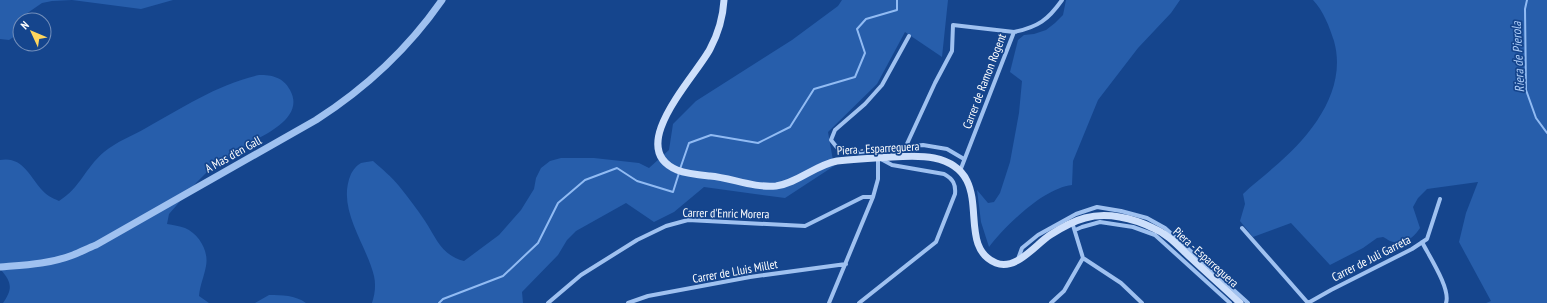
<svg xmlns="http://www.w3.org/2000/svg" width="1547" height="303" font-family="'PT Sans Narrow',sans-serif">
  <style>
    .green { fill: #275eab }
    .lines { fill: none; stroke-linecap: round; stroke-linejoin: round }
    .stream { stroke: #91bbf3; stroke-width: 2 }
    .minor { stroke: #9fc1f0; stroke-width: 4 }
    .tertiary { stroke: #9fc1f0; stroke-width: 7 }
    .secondary { stroke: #cddffb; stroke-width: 7 }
    .labels { text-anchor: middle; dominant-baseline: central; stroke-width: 3.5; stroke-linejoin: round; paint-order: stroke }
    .street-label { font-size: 12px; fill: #fff; stroke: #15458d }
    .water-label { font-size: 13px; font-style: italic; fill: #abcbf7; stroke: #15458d }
  </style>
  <rect width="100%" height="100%" fill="#15458d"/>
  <path class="green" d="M0 0H173L141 9 72 0 52 1 42 3 26 14 22 20H20L15 36 9 40 0 39Z
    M842 0H948L942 57 905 32 877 84 828 132 834 166 785 198 704 187 674 212 654 222 626 203 576 231 567 240 558 255 522 292 523 303H372C375 294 376 285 374 276 366 243 336 209 351 174 353 170 357 165 361 163 364 162 369 162 373 161 382 169 392 177 399 186 408 197 417 209 425 221 437 239 441 255 464 261L499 235 521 210 534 189 536 178 541 168 550 161 561 158H594L639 163 649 168 669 150 673 124 696 101 792 40 838 6Z
    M1066 0H1180L1171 13 1138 48 1098 100 1073 161 1072 185C1044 188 1006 225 989 247L981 222 977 190 988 203 994 202 1000 193 1010 162 1019 113 1022 81 1010 72 1018 40 1024 35 1034 34 1046 30 1055 23 1063 15Z
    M1313 0H1547V303H1486L1491 301 1459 242 1466 213 1478 182 1427 189 1418 198 1413 207 1420 228C1415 236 1405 245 1394 242 1390 242 1386 238 1383 237L1377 238 1363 248 1330 265 1291 223 1253 237 1240 221 1245 204 1243 194C1253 184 1263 177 1273 168 1310 137 1348 91 1334 41 1329 26 1324 12 1313 0Z
    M259 75C272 75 283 77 290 90 304 115 272 131 254 141 240 150 226 159 212 167L196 183 169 214 167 224C173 225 180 226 185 228 199 234 209 251 206 266 204 277 200 285 199 296L209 303H3C13 289 12 282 0 269V160C22 156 29 175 41 189 46 195 52 198 59 201 81 187 85 168 104 152 116 142 132 136 146 128 182 108 218 84 259 75Z
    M269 295C282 295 295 295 306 303H255Z"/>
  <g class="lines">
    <path class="stream" d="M1527 0 1525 9 1526 90 1536 118 1547 133
      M680 169 689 143 711 135 758 143 790 127 814 89 855 77 865 53 857 29 866 19 897 10V0
      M439 303 443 299 503 276 538 243 558 203 585 180 617 168 637 181 673 192 679 173"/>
    <path class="minor" d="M909 36 882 85 865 104 835 130 831 140 839 150 851 153 923 145 947 149 964 159
      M906 146 935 83 952 51 953 25 1014 32
      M960 171 1014 32C1038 27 1048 20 1062 0
      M1242 228 1308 303
      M1075 230 1082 227 1100 222 1133 227 1155 235 1230 303
      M1422 242C1429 256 1451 289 1446 303
      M1083 258 1121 283 1142 303
      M1018 259 1022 248 1038 235 1076 214 1097 207 1121 211 1147 218 1165 228 1248 303
      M548 303 581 275 637 240 666 226 688 220 805 226 863 197H873
      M628 303 648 296 750 277 846 264
      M829 303 873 197 878 179V158
      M859 303 936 242 955 194C956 184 953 179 944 174L892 165 879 158
      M1051 303 1064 291 1083 258 1072 222
      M1308 303 1331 290 1412 249 1427 239 1440 199"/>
    <path class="tertiary" d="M0 267C24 265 50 264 73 255 81 252 88 248 96 245L316 120C366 88 408 49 442 0"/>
    <path class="secondary" d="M724 0C723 17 718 34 710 49 696 76 624 148 677 170 687 174 699 175 710 176 732 178 753 188 776 186 798 183 815 165 837 161 855 159 873 158 892 157 906 156 920 155 934 158 1000 172 952 245 996 263 1016 271 1035 245 1050 235 1061 228 1073 221 1085 218 1107 212 1133 218 1153 228 1168 234 1179 247 1191 258 1207 273 1224 288 1240 303"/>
  </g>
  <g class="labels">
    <g class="street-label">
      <text transform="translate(984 81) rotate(-69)">Carrer de Ramon Rogent</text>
      <text transform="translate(878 148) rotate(-3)">Piera - Esparreguera</text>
      <text transform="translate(233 154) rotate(-29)">A Mas d'en Gall</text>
      <text transform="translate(726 213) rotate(1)">Carrer d'Enric Morera</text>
      <text transform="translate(1206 257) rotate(42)">Piera - Esparreguera</text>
      <text transform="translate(1371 258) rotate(-27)">Carrer de Juli Garreta</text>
      <text transform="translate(735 271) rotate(-10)">Carrer de Lluis Millet</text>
    </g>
    <g class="water-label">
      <text transform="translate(1518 57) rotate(-93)">Riera de Pierola</text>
    </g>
  </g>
  <g transform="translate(32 32) rotate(314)"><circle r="19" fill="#15458d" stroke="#738fbb"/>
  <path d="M0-3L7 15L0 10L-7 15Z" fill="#ffd65e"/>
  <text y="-6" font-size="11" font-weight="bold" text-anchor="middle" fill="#ffffff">N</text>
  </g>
</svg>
